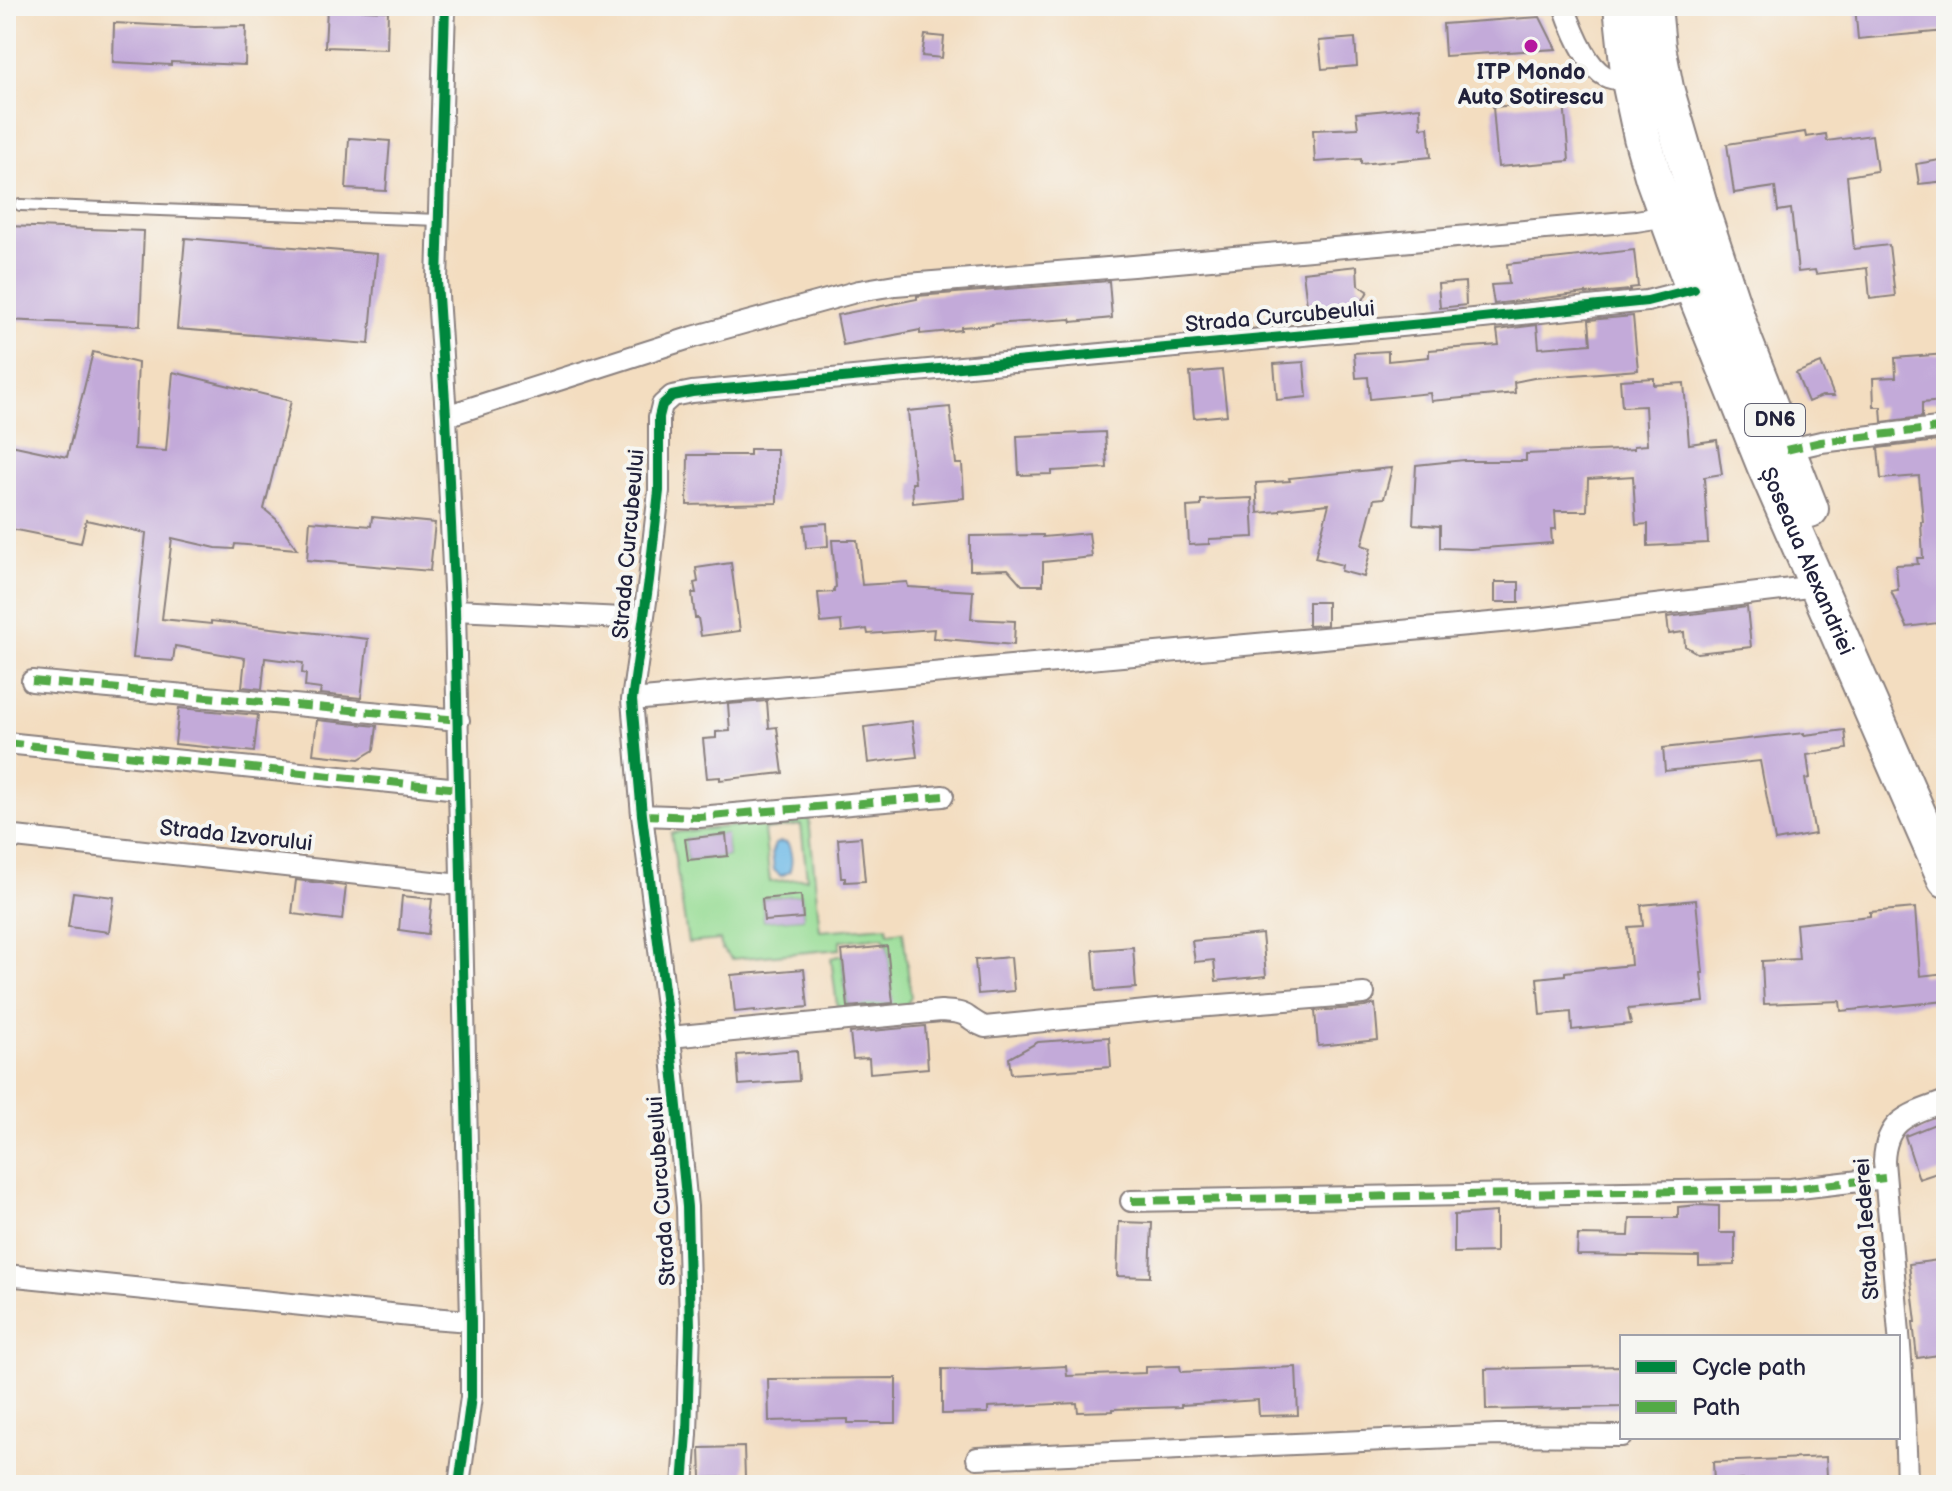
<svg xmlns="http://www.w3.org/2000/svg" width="1952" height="1491" font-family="'Balsamiq Sans',sans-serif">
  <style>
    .green { fill: #99dd96; stroke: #5e8068; stroke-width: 2; fill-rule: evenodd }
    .water { fill: #6ebae7; stroke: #486e91; stroke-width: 2 }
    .building { fill: #c3aad9 }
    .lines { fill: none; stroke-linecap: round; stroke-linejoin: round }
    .lane-casing { stroke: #8a807e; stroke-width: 14 }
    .street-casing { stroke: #8a807e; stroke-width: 24 }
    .highway-casing { stroke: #8a807e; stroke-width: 40 }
    .lane { stroke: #fff; stroke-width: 10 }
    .street { stroke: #fff; stroke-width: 20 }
    .highway { stroke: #fff; stroke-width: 36 }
    .quiet { stroke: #53aa46; stroke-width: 8; stroke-dasharray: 16 8; stroke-linecap: butt }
    .cycleway-casing { stroke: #f6f6f2; stroke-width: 15 }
    .cycleway { stroke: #00873e; stroke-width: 10 }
    .poi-dot { fill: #b5179e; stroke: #f6f6f2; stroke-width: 3 }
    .labels { text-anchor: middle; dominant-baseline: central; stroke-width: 8; stroke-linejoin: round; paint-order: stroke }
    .shield { fill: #f6f6f2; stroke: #626272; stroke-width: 2 }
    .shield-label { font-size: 20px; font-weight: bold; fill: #22223b }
    .poi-label { font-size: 22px; font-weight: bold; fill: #22223b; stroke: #f6f6f2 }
    .street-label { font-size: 22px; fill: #22223b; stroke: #f6f6f2 }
  </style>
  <rect width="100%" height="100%" fill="#f6f6f2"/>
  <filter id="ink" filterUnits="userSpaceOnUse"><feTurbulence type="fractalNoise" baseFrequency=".0125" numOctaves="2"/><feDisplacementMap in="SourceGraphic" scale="16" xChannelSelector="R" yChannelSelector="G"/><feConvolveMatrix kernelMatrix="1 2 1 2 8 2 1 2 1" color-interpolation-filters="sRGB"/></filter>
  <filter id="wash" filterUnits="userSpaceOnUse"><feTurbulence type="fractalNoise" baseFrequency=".006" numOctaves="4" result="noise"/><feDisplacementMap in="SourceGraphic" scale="32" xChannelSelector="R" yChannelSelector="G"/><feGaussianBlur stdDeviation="1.8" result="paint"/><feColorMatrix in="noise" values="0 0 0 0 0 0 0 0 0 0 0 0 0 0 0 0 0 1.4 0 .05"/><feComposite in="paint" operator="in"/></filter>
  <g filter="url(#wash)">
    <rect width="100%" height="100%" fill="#f3ddc0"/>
    <path class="green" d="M809 818 820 931 887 926 888 933 903 931 911 997 906 1006 838 1014 831 958 842 955 847 1003 892 998 887 946 883 937 840 941V949L732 959 722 949 720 940 688 943 671 833ZM801 825 807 878 770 882 764 830ZM726 834 728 856 688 860 685 839ZM801 895 803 918 764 921 762 899Z"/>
    <path class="water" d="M781 842 787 843C792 851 793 865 789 872L781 876 774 870 772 852 775 844Z"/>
    <g id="blocks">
      <path class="building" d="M1855 6H1946V31L1858 39Z
        M327 8 388 11 387 49 325 47Z
        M1540 17 1556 49 1445 56 1443 24Z
        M114 23 195 27 246 26 245 65 171 62V65L113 62Z
        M925 35 944 37 942 58 922 56Z
        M1355 38 1357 66 1322 69 1319 41Z
        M1564 101 1569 161 1498 167 1493 107Z
        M1420 107 1421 128 1428 127 1431 157 1361 164V159L1315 162 1313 130 1358 128 1356 113Z
        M1805 132 1806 137 1826 134 1827 141 1872 135 1877 171 1847 176 1854 249 1889 245 1895 296 1870 299 1867 268 1816 274 1815 270 1798 272 1791 209 1778 211 1775 187 1734 193 1727 144Z
        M349 138 390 141 386 191 346 189Z
        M1946 159V181L1919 184 1916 164Z
        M6 226 144 231 140 326 6 320Z
        M185 238 377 254 369 344 177 329Z
        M1634 250 1638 287 1630 288V290L1586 294V293L1494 304 1491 285 1509 284 1507 264Z
        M1357 266 1358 285 1368 291 1361 304 1362 317 1309 322 1303 272Z
        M1109 281 1112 318 1072 322 1071 319 992 324V325L961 327V330L920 334V330L843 345 837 315 917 299V296Z
        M1465 282 1466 305 1440 308 1438 284Z
        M1633 316 1638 370 1534 378 1514 382 1515 393 1431 401 1430 393 1370 399 1368 377 1356 378 1354 353 1388 351V361L1429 357V350L1499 345 1497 330 1537 325 1539 348 1591 344 1589 320Z
        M93 352 138 363 134 449 166 451 173 372 291 401 264 509 276 519 297 549 235 544 234 549 216 548 172 538 162 619 211 624V621L368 639 361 698 320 694 321 689 305 687 306 674 302 673 303 663 265 658 262 689 242 687 245 658 175 646 173 661 133 658 146 533 86 520 81 543 6 528V444L67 457Z
        M1946 354V392L1943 393V401L1922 403V417L1882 422 1881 407H1874L1873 378 1896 377 1895 358Z
        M1304 362 1307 397 1277 400 1274 364Z
        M1821 363 1834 396H1822L1808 402 1796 373Z
        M1222 370 1227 415 1194 418 1190 373Z
        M1654 378V385L1684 383 1689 444 1717 440 1722 474 1704 477 1708 543 1648 546V524L1636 525 1633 476 1588 479 1587 511H1555L1556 529H1551L1552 543 1470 549 1440 548V526L1413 524 1416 465 1464 460V461H1526V454L1620 450 1634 449V446L1647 445 1645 406 1622 407 1620 380Z
        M950 407 956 464H962L964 498 913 503 912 483H915L908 411Z
        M1105 432 1107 468 1052 471V474L1019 475 1017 436Z
        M1946 440V474H1943L1946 508V555H1943L1946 622 1907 627 1891 591 1898 590 1896 565 1918 564 1917 558H1923L1921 522H1923L1919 476 1881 479 1878 448Z
        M750 449H777V503L687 505 688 455H750Z
        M1392 468 1384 498 1374 499 1362 545 1371 548 1364 577 1341 571 1342 565 1315 558 1329 504 1280 509V511L1258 513 1256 483 1290 481 1289 478Z
        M1252 498 1254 537 1209 539V544L1189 545 1187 507 1201 506V500Z
        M372 517 435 523 430 571 307 560 310 521 371 526Z
        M827 523 828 546 806 548 804 525Z
        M1089 533 1092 557 1043 562V585H1022L1008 569 970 570V536L1043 535V537Z
        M832 540H857L862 585 907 582 908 587 973 591 971 619 1015 621 1014 645 933 638 934 629 868 634 867 629 842 632 841 621 821 623 818 593 834 592V588L836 587Z
        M731 563 740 631 701 636 698 618H695L692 593H696L694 583 698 582 696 568Z
        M1495 582H1519V602H1495Z
        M1308 602H1327V625L1308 626Z
        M1747 607 1751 647 1697 653 1685 646 1684 632 1669 634 1667 617Z
        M767 701 769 728 777 727 783 773 720 780V777L707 778 703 739 716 738V732L730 731 728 704Z
        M179 708 258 715 254 752 175 744Z
        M317 720 377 726 374 750 359 759 313 754Z
        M912 721 917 757 868 763 864 727Z
        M1845 730 1847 749 1807 755 1810 778 1805 779 1815 834 1775 841 1760 761 1665 771 1663 748 1804 733V735Z
        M726 834 728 856 688 860 685 839Z
        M861 837 865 881 845 882V878H841L838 839Z
        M296 880 346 886 342 920 292 914Z
        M73 892 114 897 109 932 68 927Z
        M801 895 803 918 764 921 762 899Z
        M402 896 432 899 428 934 399 930Z
        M1696 900 1703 973H1701L1704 1002 1628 1009 1631 1024 1572 1030 1571 1012 1540 1015 1537 978 1565 975V972L1631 965 1628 927 1643 926 1641 905Z
        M1915 908 1920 976 1946 973V1001L1841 1011 1840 1001 1764 1004 1762 961 1799 959 1796 924 1870 916V912Z
        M1262 934 1266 976 1216 981 1214 960 1195 962 1192 941Z
        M887 946 893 1003 848 1007 842 951Z
        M1133 947 1136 988 1096 991 1093 950Z
        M1011 957 1014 991 978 994 975 960Z
        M804 969 808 1007 755 1012V1010L735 1012 731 975Z
        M1375 1004 1378 1040 1318 1046 1315 1011 1365 1007Z
        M925 1026 928 1068 870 1073 869 1058 853 1059 850 1033Z
        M1109 1037 1111 1067 1011 1074 1009 1058 1038 1042Z
        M797 1050 799 1081 739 1085 737 1055Z
        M1935 1124 1946 1155V1170L1919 1179 1905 1136Z
        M1699 1205 1719 1206V1233H1735V1265L1699 1266V1257L1577 1255 1578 1235 1629 1236 1630 1218H1678V1207Z
        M1496 1212V1252L1454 1253V1215Z
        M1119 1222 1152 1223 1150 1277 1117 1276Z
        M1946 1259V1354L1917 1358 1913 1322H1916L1909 1264Z
        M1066 1366 1067 1376 1146 1373V1367L1180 1366 1181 1372 1296 1367 1298 1415 1259 1416 1258 1400 1181 1405V1407L1113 1409V1411L1078 1412 1077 1403 988 1407V1413L942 1414V1369L987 1370Z
        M1622 1366V1407L1486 1410 1485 1369Z
        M896 1378V1423H848V1419L769 1421 768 1379Z
        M744 1447 745 1477 701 1478 700 1448Z
        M1826 1457 1827 1477H1821L1822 1485H1744V1480L1714 1482 1713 1462Z"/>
    </g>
  </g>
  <g filter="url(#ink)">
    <use href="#blocks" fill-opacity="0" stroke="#8a807e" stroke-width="2"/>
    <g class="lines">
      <defs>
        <path id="lane" d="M20 205 439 220"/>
        <path id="street" d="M445 6 437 281 446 416 455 610 471 1321V1397L459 1485
          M1564 6C1571 26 1586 66 1605 76 1613 80 1622 80 1630 81
          M446 416 693 337 859 291 895 285 1133 266 1636 221 1668 216
          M1786 450 1821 442 1946 427
          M455 610 643 619
          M32 681 459 720
          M632 700 1535 619 1817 586
          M6 743 459 789
          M642 815 699 817 943 796
          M6 836 460 885
          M670 1037 941 1011C950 1012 960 1011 968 1017 974 1021 977 1024 985 1027L1156 1010 1364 994
          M1131 1201 1791 1189 1885 1178
          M6 1275 430 1318 471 1321
          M977 1458 1497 1435 1622 1436
          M683 1485 687 1434 690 1326 687 1207 670 1037 642 815 632 700 649 580 659 491V417L662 405 672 396 692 392 1444 322 1647 301 1694 289
          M1907 1485C1905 1376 1893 1269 1884 1161 1886 1118 1911 1114 1946 1101"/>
        <g id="highway">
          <path id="s1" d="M1622 6 1630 81 1642 137 1654 179 1694 289 1765 465 1946 879"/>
          <path d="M1653 6 1657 47 1665 88 1700 208 1744 341 1810 509"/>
        </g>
      </defs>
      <use href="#lane" class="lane-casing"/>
      <use href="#street" class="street-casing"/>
      <use href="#highway" class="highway-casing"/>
      <use href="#lane" class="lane"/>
      <use href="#street" class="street"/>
      <use href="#highway" class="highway"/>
      <path class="quiet" d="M1786 450 1821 442 1946 427
        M32 681 459 720
        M6 743 459 789
        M642 815 699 817 943 796
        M1131 1201 1791 1189 1885 1178"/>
      <defs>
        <path id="cycleway" d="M445 6 437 281 446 416 455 610 471 1321V1397L459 1485
          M683 1485 687 1434 690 1326 687 1207 670 1037 642 815 632 700 649 580 659 491V417L662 405 672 396 692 392 1444 322 1647 301 1694 289"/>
      </defs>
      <use href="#cycleway" class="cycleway-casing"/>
      <use href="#cycleway" class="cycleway"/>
    </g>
  </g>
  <circle class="poi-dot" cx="1531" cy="46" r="8"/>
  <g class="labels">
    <rect class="shield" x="1745" y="404" width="60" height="32" rx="6"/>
    <g class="shield-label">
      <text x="1775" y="420">DN6</text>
    </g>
    <g class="poi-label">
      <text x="1531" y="72">ITP Mondo<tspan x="1531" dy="25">Auto Sotirescu</tspan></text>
    </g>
    <g class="street-label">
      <text transform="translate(1280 317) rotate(-5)">Strada Curcubeului</text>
      <text transform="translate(629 544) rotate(-85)">Strada Curcubeului</text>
      <text stroke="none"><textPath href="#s1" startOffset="588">Șoseaua Alexandriei</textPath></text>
      <text transform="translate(236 836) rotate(6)">Strada Izvorului</text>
      <text transform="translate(662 1191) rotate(-94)">Strada Curcubeului</text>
      <text transform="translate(1867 1229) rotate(-94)">Strada Iederei</text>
    </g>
  </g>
  <rect width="1952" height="1491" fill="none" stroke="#f6f6f2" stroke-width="32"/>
  <rect x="1620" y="1335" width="280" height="104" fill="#f6f6f2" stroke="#a1a1a9" stroke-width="2"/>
  <rect x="1636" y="1361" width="40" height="12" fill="#00873e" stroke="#a1a1a9" stroke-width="2"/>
  <text x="1692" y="1375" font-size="24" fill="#22223b">Cycle path</text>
  <rect x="1636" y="1401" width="40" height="12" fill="#53aa46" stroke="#a1a1a9" stroke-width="2"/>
  <text x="1692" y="1415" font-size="24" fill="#22223b">Path</text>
</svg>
